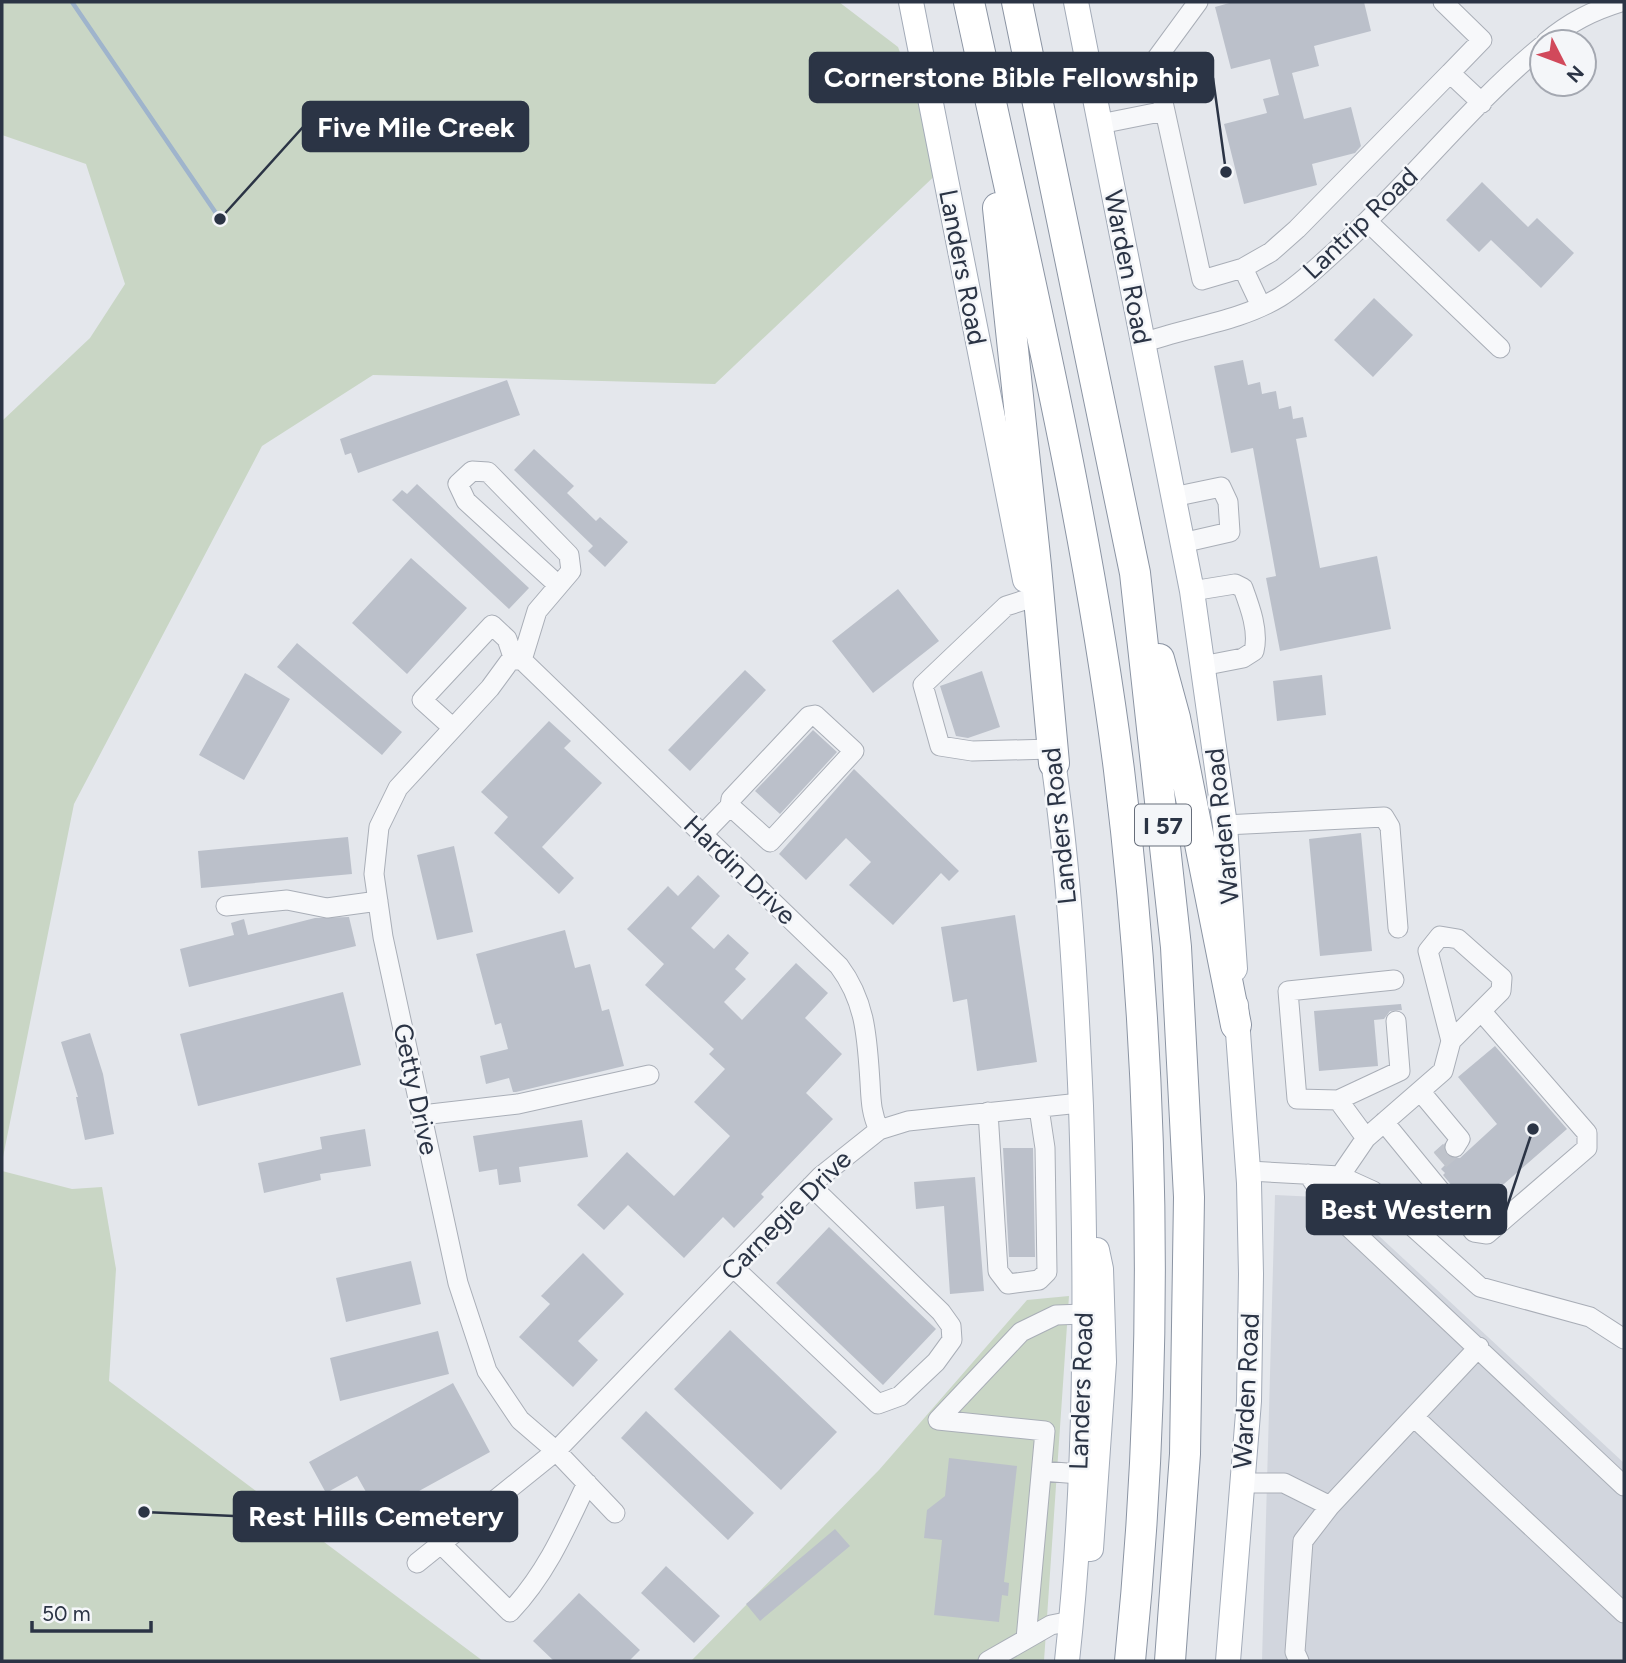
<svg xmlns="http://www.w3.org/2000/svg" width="1626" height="1663" font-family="Figtree,sans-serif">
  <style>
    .built { fill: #d2d6de }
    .green { fill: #c9d6c5 }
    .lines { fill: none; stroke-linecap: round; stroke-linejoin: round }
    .stream { stroke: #9fb4cc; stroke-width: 4.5 }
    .building { fill: #bbc0ca }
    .minor-tunnel { stroke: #bfc3cb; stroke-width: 19; stroke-dasharray: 19 10; stroke-linecap: butt }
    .minor-casing { stroke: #a9aeb7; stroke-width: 21 }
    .major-casing { stroke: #a3abb8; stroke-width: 26 }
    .highway-casing { stroke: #8b94a3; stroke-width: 32 }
    .minor { stroke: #f7f8fa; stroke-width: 19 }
    .major { stroke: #fff; stroke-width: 24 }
    .highway { stroke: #fff; stroke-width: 30 }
    .labels { text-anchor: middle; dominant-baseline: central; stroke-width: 5; stroke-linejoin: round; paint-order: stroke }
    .shield { fill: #f4f6f9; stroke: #676e7b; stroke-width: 2 }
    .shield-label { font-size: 24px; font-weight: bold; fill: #2b3445 }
    .street-label { font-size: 26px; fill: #2b3445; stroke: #f4f6f9 }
    .leader { fill: none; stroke: #2b3445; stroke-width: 2.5 }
    .callout-dot { fill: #2b3445; stroke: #f4f6f9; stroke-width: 2.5 }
    .callout { fill: #2b3445; stroke: #2b3445; stroke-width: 2.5 }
    .callout-label { font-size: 28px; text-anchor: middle; font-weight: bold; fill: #fff }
  </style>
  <rect width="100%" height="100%" fill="#e4e7ec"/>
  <path class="built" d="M1275 1195 1338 1198 1624 1463V1661H1262Z"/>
  <path class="green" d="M2 2H839L898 47 943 168 715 384 373 375 262 446 74 804 2 1162V421L90 338 125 284 86 164 2 135Z
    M2 1171 72 1189 102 1187 116 1269 109 1381 483 1661H2Z
    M1069 1296 1044 1661H691L879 1470 1027 1300Z"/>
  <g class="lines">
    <path class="stream" d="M72 2 220 219"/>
  </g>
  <path class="building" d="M1233 2H1364L1371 31 1314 46 1319 66 1292 73 1304 119 1351 107 1361 146 1355 153 1312 164 1317 185 1244 204 1224 124 1267 113 1263 99 1279 95 1270 59 1231 69 1215 7Z
    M1482 182 1528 227 1537 218 1574 253 1541 288 1491 240 1479 252 1446 220Z
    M1374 298 1413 335 1373 377 1334 340Z
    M1243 360 1248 385 1260 382 1262 394 1276 391 1279 409 1291 406 1293 419 1303 417 1307 437 1296 439 1320 568 1377 556 1391 629 1280 651 1266 578 1276 576 1253 448 1231 453 1214 366Z
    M507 380 520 415 358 473 351 453 345 455 340 439Z
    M534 449 574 486 567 493 596 521 600 517 628 542 605 567 588 551 593 546 514 470Z
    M417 484 529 588 509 609 392 500 402 490 407 494Z
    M411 558 467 608 407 674 352 623Z
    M898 589 939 641 873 693 832 641Z
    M297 643 402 732 382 755 277 667Z
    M745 670 766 690 690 771 668 750Z
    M982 671 1000 727 968 738 956 736 940 686Z
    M245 673 290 699 244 780 199 755Z
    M1322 675 1326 715 1277 721 1273 681Z
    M549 721 571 741 564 748 602 783 542 847 574 878 559 894 494 833 508 817 481 792Z
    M813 730 837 752 780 814 755 791Z
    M854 769 959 871 949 881 941 873 893 925 849 885 871 862 846 838 806 880 779 854Z
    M1361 833 1372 951 1320 956 1309 839Z
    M348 837 352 874 201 888 198 851Z
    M454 846 473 932 437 940 417 855Z
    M698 875 720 896 691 928 714 949 728 934 749 953 735 969 746 979 724 1002 742 1020 796 963 828 993 805 1018 842 1054 806 1093 833 1119 761 1194 764 1197 734 1228 723 1217 684 1258 628 1205 604 1230 577 1205 627 1152 674 1196 730 1136 694 1102 725 1069 709 1054 714 1049 645 985 664 964 627 929 668 886 678 896Z
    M1015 915 1037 1062 977 1071 967 999 953 1002 941 927Z
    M349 917 356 946 189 987 180 949 234 935 231 923 244 919 248 935 315 918Z
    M565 930 575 968 590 964 602 1011 609 1009 624 1066 516 1092H513L509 1078 486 1084 480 1056 508 1049 501 1023 495 1025 476 954Z
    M343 992 361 1065 198 1106 180 1034Z
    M1401 1004 1402 1010 1390 1011 1384 1019 1374 1020 1378 1066 1319 1071 1314 1011Z
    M90 1033 103 1074 114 1134 85 1140 76 1097H78L61 1042Z
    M1495 1046 1567 1129 1473 1211 1443 1175 1445 1173 1441 1169 1445 1165 1434 1152 1443 1144 1448 1157 1460 1158 1497 1124 1458 1077Z
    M582 1120 588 1157 519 1167 521 1182 499 1185 497 1169 479 1172 473 1136Z
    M365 1129 371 1166 320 1174 321 1180 264 1193 258 1163 322 1149 320 1137Z
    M1003 1148H1033L1035 1257H1009Z
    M975 1177 984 1291 950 1294 944 1206 916 1209 914 1182Z
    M829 1227 936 1329 883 1385 776 1283Z
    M583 1253 624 1294 578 1341 598 1360 573 1387 519 1337 550 1304 541 1296Z
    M411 1261 421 1304 346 1322 336 1278Z
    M730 1330 837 1432 781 1490 674 1389Z
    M438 1331 449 1374 340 1401 330 1358Z
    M453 1383 490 1452 419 1491 425 1501 410 1509 419 1527 408 1533 398 1514 383 1522 357 1476 326 1493 309 1462Z
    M646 1411 754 1513 728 1540 621 1438Z
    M949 1458 1017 1466 1004 1582 1009 1583 1008 1596 1002 1595 999 1622 934 1615 942 1540 924 1538 927 1510 945 1496Z
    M835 1529 850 1546 760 1621 746 1604Z
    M666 1566 720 1616 694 1643 641 1593Z
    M579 1593 640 1650 629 1661H554L533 1641Z"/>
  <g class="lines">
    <path class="minor-tunnel" d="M1440 1160 1455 1147"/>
    <defs>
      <path id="minor" d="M1443 2 1482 40 1450 73
        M1546 42C1570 22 1592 11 1621 2
        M1165 111 1202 280 1243 268
        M1100 124 1165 111 1154 62 1198 2
        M1368 222 1500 348
        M1261 306 1243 268 1271 252 1297 229 1450 73 1482 103
        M1143 343C1187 327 1239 322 1280 297 1302 283 1322 263 1341 246 1411 182 1469 106 1542 46
        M1173 497 1221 487 1228 502 1230 532 1182 543
        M1192 591 1235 584 1243 588C1250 607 1259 631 1254 651L1243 658 1202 666
        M1028 599 1006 606 923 685 940 746 972 751 1052 749
        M514 660 509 662 490 688 398 788 379 827 374 874 383 937 458 1283 487 1371 520 1420 556 1451 615 1513
        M514 660H522L839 966C866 1002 867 1038 870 1082 871 1100 871 1113 879 1130
        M522 660 537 611 571 571 569 555 488 472 472 471 458 484 466 501 558 585
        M453 728 422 700 492 625 507 639 514 660
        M1225 825 1384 817 1390 827 1398 928
        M703 834 730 806 770 842 854 751 815 715 809 716 731 799 730 806
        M226 906 287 900 327 908 378 901
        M1420 1091 1460 1139 1455 1147
        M1338 1100 1400 1071 1396 1021
        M988 1112 998 1271 1008 1284 1039 1280 1047 1272 1045 1148 1039 1108
        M422 1115 518 1104 649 1075
        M1384 1122 1474 1232 1487 1234 1587 1148V1133L1481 1011
        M1366 1138 1338 1100 1297 1099 1288 991 1394 980
        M1249 1171 1340 1176 1373 1191 1480 1287 1590 1317 1624 1339
        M1308 1174 1336 1215 1624 1486
        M1340 1176 1366 1138 1443 1071 1451 1041 1428 951 1440 936 1458 939 1502 978 1501 991 1451 1041
        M733 1267 878 1404 900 1396 936 1362 952 1340 951 1326 941 1312 811 1186
        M1414 1417 1624 1613
        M1042 1471 1079 1474
        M1242 1483H1284L1330 1506 1479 1347
        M441 1544 510 1612C546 1574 565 1530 587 1483
        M417 1563 556 1451 820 1177 879 1130 908 1121 1080 1103
        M1026 1639 1045 1431 938 1420 1021 1332 1056 1315 1084 1314
        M988 1661 1051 1625 1071 1621
        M1299 1661 1295 1652 1303 1541 1330 1506"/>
      <path id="major" d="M911 2 1025 580
        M1076 2 1192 591 1225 825 1235 969
        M1051 747C1069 865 1076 987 1081 1106 1087 1290 1087 1478 1067 1661
        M1091 1549 1104 1362 1101 1269 1097 1250
        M1228 1661 1249 1401 1251 1274 1249 1183 1236 1005"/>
      <path id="highway" d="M969 2C1024 257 1086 511 1119 770 1155 1064 1160 1367 1130 1661
        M1017 2 1135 573 1176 947 1189 1197 1185 1454 1170 1661
        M998 208 1036 566 1054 763
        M1159 659 1175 718 1236 1025"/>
    </defs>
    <use href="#minor" class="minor-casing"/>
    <use href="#major" class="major-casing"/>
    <use href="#highway" class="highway-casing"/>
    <use href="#minor" class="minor"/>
    <use href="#major" class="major"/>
    <use href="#highway" class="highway"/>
  </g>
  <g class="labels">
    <rect class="shield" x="1135" y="804.5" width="56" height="41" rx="5"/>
    <g class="shield-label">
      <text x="1163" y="825">I 57</text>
    </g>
    <g class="street-label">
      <text transform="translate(1360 223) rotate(-44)">Lantrip Road</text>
      <text transform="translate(963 267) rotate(79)">Landers Road</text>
      <text transform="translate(1128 267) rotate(79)">Warden Road</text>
      <text transform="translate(1059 826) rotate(-96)">Landers Road</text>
      <text transform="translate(1222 826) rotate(-96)">Warden Road</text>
      <text transform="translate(740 870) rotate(44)">Hardin Drive</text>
      <text transform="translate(416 1089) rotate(78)">Getty Drive</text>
      <text transform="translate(786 1215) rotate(-45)">Carnegie Drive</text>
      <text transform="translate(1081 1391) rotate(-88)">Landers Road</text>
      <text transform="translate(1246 1391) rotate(-87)">Warden Road</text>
    </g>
  </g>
  <path class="leader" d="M1226 172L1213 78M220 219L303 127M1533 1129L1506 1210M144 1512L234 1516"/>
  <g class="callout-dot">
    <circle cx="1226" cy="172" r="7"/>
    <circle cx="220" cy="219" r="7"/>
    <circle cx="1533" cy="1129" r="7"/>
    <circle cx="144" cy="1512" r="7"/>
  </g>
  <g class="callout">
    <rect x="810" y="53" width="403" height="49" rx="7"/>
    <rect x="303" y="102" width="225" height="49" rx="7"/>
    <rect x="1307" y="1185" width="199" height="49" rx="7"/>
    <rect x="234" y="1492" width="283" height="49" rx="7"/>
  </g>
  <g class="callout-label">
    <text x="1011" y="87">Cornerstone Bible Fellowship</text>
    <text x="416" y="137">Five Mile Creek</text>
    <text x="1406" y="1219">Best Western</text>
    <text x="376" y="1526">Rest Hills Cemetery</text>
  </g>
  <rect width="1626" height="1663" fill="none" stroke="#2b3445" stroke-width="7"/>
  <g transform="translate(1563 63) rotate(132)"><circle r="33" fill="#f4f6f9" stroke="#a4a8b1" stroke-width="2"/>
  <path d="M0-5L12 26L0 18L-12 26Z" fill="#d1495b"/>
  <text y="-10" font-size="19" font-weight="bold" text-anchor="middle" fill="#2b3445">N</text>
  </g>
  <path d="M32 1621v10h119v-10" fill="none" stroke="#2b3445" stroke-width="3.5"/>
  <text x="42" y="1621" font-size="21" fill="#2b3445" stroke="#f4f6f9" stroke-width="5" paint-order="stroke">50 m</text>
</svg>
